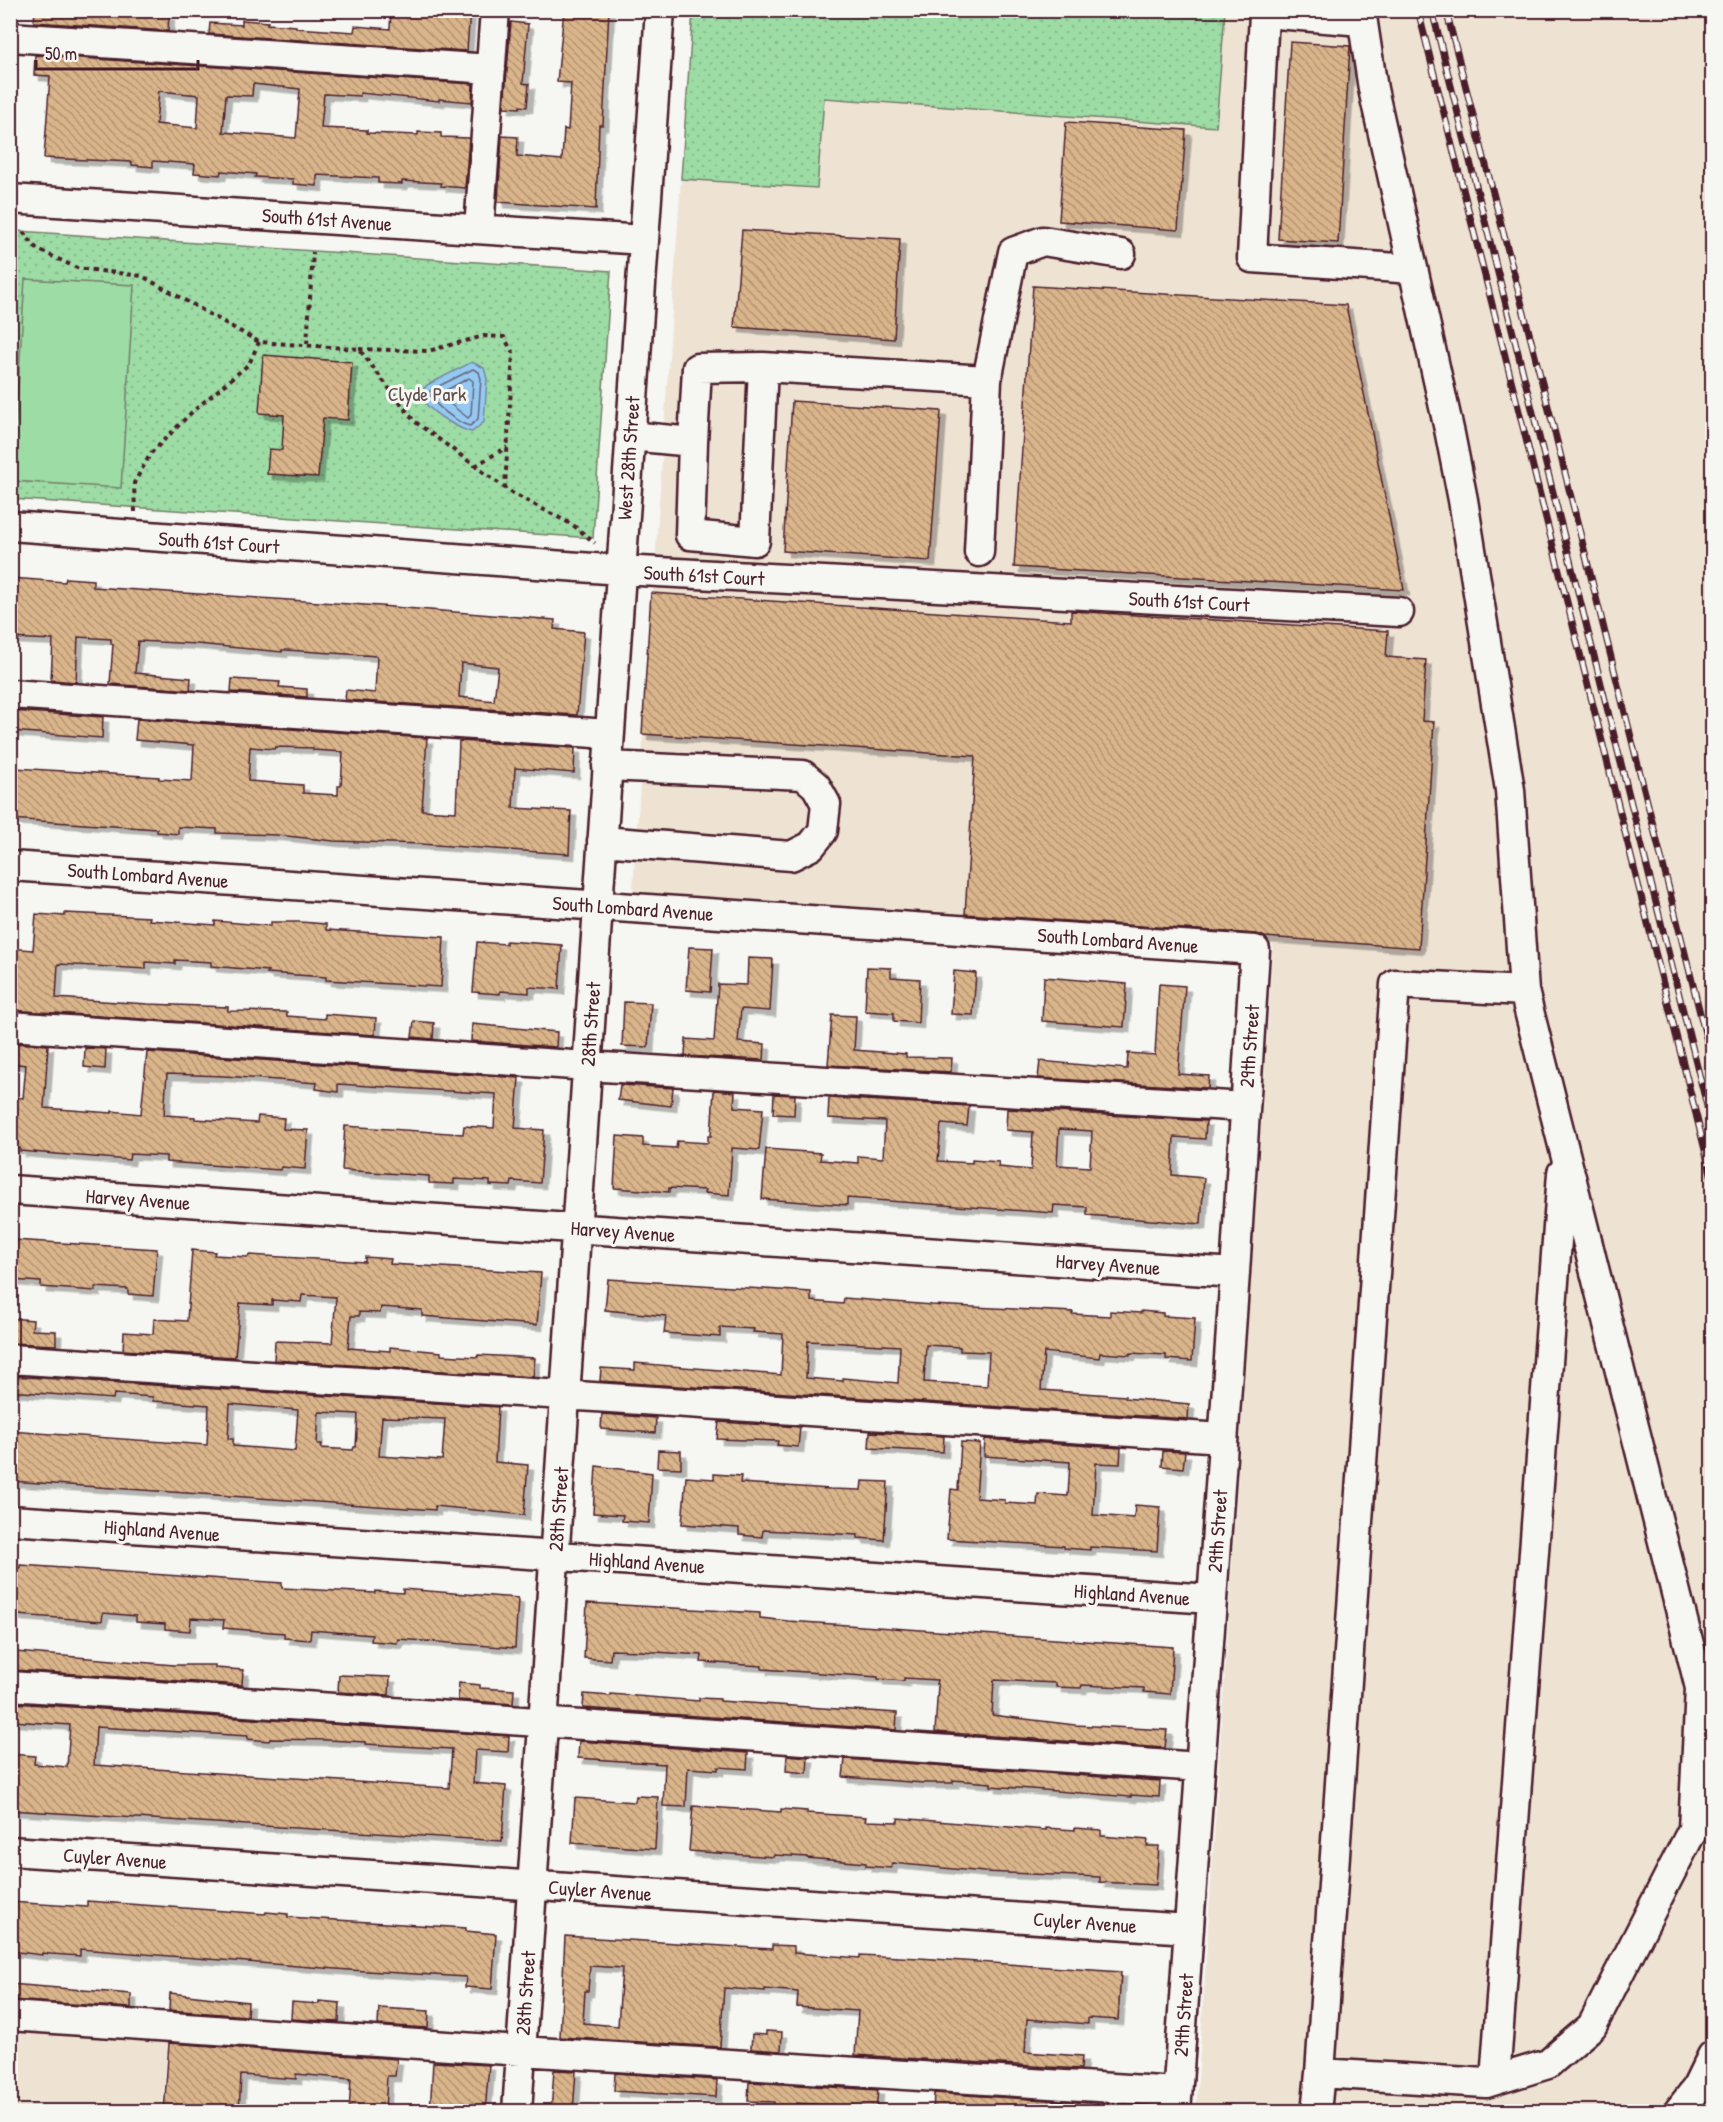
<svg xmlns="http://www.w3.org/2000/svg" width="1723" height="2122" font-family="'Patrick Hand',sans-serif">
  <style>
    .built { fill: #eee2d3 }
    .grass { fill: url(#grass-dots); stroke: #747e68; stroke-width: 1.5 }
    .pitch { fill: #9ddca5; stroke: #747e68; stroke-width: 1.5 }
    .water { fill: #94caf2; stroke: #7686a2; stroke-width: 1.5 }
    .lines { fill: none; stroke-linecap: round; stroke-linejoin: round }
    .shore { stroke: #68637b; stroke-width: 1.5 }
    .building { fill: url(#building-back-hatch); stroke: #4a1f2b; stroke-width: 1.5; fill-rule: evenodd; filter: url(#shadow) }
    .minor-casing { stroke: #4a1f2b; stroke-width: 33 }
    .path { stroke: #4a1f2b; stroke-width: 4; stroke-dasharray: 4.5 4.5; stroke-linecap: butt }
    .minor { stroke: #f6f6f2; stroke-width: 28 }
    .rail-casing { stroke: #4a1f2b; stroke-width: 7 }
    .rail { stroke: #f6f6f2; stroke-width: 4.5; stroke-dasharray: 14; stroke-linecap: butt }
    .labels { text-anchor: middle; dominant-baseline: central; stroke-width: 6; stroke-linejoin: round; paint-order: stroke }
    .street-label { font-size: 20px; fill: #4a1f2b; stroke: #f6f6f2 }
    .park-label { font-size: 20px; fill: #5f4e4a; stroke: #f6f6f2 }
  </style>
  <defs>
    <pattern id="grass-dots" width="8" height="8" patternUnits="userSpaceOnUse" patternTransform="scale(1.5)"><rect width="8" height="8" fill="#9ddca5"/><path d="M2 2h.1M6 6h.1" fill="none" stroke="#89bc8e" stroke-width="1.8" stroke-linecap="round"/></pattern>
    <pattern id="building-back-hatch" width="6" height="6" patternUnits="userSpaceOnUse" patternTransform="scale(1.5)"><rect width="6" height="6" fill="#dab58b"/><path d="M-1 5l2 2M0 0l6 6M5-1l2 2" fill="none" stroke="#b39372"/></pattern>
    <filter id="shadow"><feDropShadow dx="5.5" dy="5.5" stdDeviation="0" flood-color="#0004"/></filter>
  </defs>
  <rect width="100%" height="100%" fill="#f6f6f2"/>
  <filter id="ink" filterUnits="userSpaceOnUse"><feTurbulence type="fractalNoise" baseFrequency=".0167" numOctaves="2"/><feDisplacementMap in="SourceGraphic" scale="12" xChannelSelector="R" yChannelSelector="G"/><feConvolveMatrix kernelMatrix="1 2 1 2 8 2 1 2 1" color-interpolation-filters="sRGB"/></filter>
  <g filter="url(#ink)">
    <path class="built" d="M1225 11H1712V2111H1196L1273 945 632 903 681 179 817 188 823 98 1216 127Z
      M10 2016 169 2026 162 2111H11Z"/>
    <path class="grass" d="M693 11H1225L1216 127 824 98 817 188 681 179Z
      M18 231 611 271 593 538 11 499 10 339Z"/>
    <path class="pitch" d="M25 279 134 285 121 488 12 481Z"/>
    <path class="water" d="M472 362 484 368 487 379 484 422 472 432C460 430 434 414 426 404 423 400 423 394 423 390L427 385Z"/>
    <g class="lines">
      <path class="shore" d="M473 369 479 372 481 379 478 419 470 426C459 424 432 404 429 393L431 390Z
        M469 378 473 381 471 415 468 418 440 396 441 393Z"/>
    </g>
    <path class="building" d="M35 10H141V13L169 15 168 31 34 22Z
      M391 10H470L467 51 209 34 210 23 242 25V20L268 22 267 24 296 26V28L354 32 355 26 390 29Z
      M564 10H609L603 125H599L596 209 498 202 502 136 518 137 517 156 562 160 564 129 568 130 571 83 557 82Z
      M511 22 528 24 523 83 529 84 527 107 520 106V108L504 107Z
      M1290 42 1350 46 1338 243 1278 239Z
      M35 55 473 84 472 102 439 99V101L360 93V96L324 94 321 128 367 130V133L418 135V132L441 133V137L469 138 465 188 441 186V183L402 181V184L378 183V178L317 175V186L293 184V179L255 177 256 174 221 171 220 175 194 173 195 164 153 161V167L132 165V162L44 158 50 76 34 75ZM253 84 300 89 296 138 223 132 226 95 252 96ZM159 91 199 95 197 128 156 124Z
      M1066 122 1186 130 1178 230 1059 221Z
      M742 230 900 239 894 339 734 327Z
      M1033 286 1346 305 1404 590 1014 567Z
      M263 355 352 362 348 420 323 418 318 477 267 474 269 449 282 450 284 415 259 413Z
      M792 401 941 411 930 561 783 551Z
      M10 578 65 582 66 578 93 580V587L380 606 555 620 554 629 584 632 577 715 345 700 346 690 375 693 377 656 286 650H282V652L197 644 138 641 135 673 191 678 190 690 110 684 113 644H111V639L78 637 76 682 51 680 53 640 10 638ZM461 663 498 667 494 701 459 697Z
      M651 593 1071 621V611L1388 631 1386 657 1426 660 1422 721 1434 722 1419 948 1265 937 1256 934 965 914 975 756 642 734Z
      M232 679 280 682 279 687 307 689V697L231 692Z
      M10 711 103 717 102 738 10 731Z
      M137 719 427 738 422 810 456 812 459 741 575 748 574 773 515 768 513 808 571 811 569 854 420 844 334 841 277 835 217 833V829L178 827V834L157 832V829L10 819V778H14L15 768 159 777V779L192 781 194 745 135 740ZM250 747 274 749 275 747 313 748V750L343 752 341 786H338V795L303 793V785L248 781Z
      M65 913 150 917 149 920 215 925V921L271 926V922H300L326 924V930L444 937 441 987 326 980V977L267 973 268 971 211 966V962L175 960V964L146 962V969L58 964 56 998 148 1004 228 1007V1011L287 1012V1016L325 1019V1014L376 1018 375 1035 10 1010V948L33 950 36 914 65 916Z
      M506 941 562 945 559 989 529 987V993L500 991V994L473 992 477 942 506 944Z
      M689 947 713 948 710 992 686 990Z
      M748 958 773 959 770 1011 741 1009 738 1042 765 1044 764 1060 685 1056 686 1039 714 1041 718 984 747 985Z
      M867 967 891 968V977L920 979 918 1023 894 1021V1013L865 1011Z
      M954 971 976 973 973 1015 951 1014Z
      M1044 977 1127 984 1124 1027 1042 1021Z
      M1159 984 1185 986 1178 1074 1209 1076 1208 1088 1038 1078 1040 1061 1127 1069 1128 1053 1155 1055Z
      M624 1002 651 1003 648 1047 622 1046Z
      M832 1015 856 1016 854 1050 906 1054V1057L952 1058 951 1072 828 1065Z
      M414 1021 434 1023 433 1039 412 1037Z
      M472 1024 557 1032 556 1047 471 1041Z
      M10 1043 48 1045 44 1108 112 1113V1111L141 1114 147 1052 519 1078 515 1128 544 1130 540 1183 512 1181 511 1186 490 1185V1181L454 1179V1184L429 1183V1176L342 1170 345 1126 463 1134 464 1126 494 1128 496 1094 338 1084V1092L316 1089 317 1083 224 1076 167 1074 164 1115 195 1117V1119L257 1123 258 1116 284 1118 283 1129 308 1130 305 1169 281 1167 280 1170 166 1162V1156L130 1154 129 1160 20 1151V1148H10V1097L23 1098 26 1065 10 1063Z
      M85 1048 106 1049 105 1069 84 1067Z
      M620 1085 673 1088 671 1106 618 1100Z
      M714 1090 735 1092 734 1107 763 1109 759 1150 732 1148 729 1195 704 1193 705 1190 669 1188V1192L614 1188 617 1136 643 1138V1146L676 1148 677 1141 708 1143V1136H711Z
      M774 1094 795 1095 794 1115 773 1114Z
      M829 1098 969 1106 967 1126 941 1124 938 1161 972 1163V1160L999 1162 998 1167 1031 1170 1033 1132 1006 1130 1007 1109 1206 1121 1205 1139 1174 1137 1172 1175 1204 1178 1201 1224 1087 1215V1207L1054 1205 1053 1213 847 1198V1205L762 1199 766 1149 821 1153 820 1160 858 1163V1156L883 1158 885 1121 828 1118ZM1059 1129 1092 1131 1090 1167 1057 1165Z
      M13 1240 157 1249 153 1296 128 1294V1289L95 1287V1291L41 1287V1282L11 1280Z
      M192 1250 215 1252 214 1255 248 1257 249 1255 365 1262V1257L391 1259 390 1264 541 1273 537 1325 422 1316V1310L381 1307 380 1313 359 1312V1316H351L348 1348 390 1351V1347L441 1352V1355L478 1357V1355L535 1358 533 1377 274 1360 275 1341 332 1343 336 1297 302 1295 301 1302 272 1300V1305L240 1303 235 1357 123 1350 124 1332 153 1334 154 1319 187 1321Z
      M608 1279 811 1292V1301L843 1304 844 1298 932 1305 1073 1312 1072 1314 1110 1316V1311L1141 1313V1311L1163 1313V1316L1195 1318 1192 1361 1166 1359V1355L1130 1353V1355L1100 1353 1099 1358 1044 1352 1041 1390 1125 1396V1398L1189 1404 1188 1419 600 1381 601 1368 635 1370V1363L781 1375 783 1334 753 1332 754 1329 720 1327V1337L664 1333 666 1316 605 1310ZM808 1341 900 1346 898 1383 843 1378V1381L806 1378ZM926 1345 960 1347V1351L989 1352 987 1386 924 1382Z
      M10 1318 33 1320 32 1330 56 1331V1345L10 1343Z
      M10 1376 498 1407 495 1462 528 1465 524 1515 435 1506V1510L406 1508 10 1481V1431L207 1445 209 1405 153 1401V1397L114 1394 113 1399 10 1391ZM230 1404 298 1410 295 1451 233 1446V1439H228ZM319 1412 358 1414 356 1447H354L353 1450 321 1448 322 1444H317ZM382 1417 445 1419 442 1460 379 1456Z
      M602 1414 656 1418 655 1433 601 1429Z
      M719 1422 800 1427 798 1447 777 1445 778 1441 717 1439Z
      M870 1432 944 1436 943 1452 869 1448Z
      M985 1439 1121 1448 1120 1464 1096 1463 1093 1515 1134 1518 1135 1505 1160 1507 1157 1551 1090 1547V1550L1064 1548V1546L947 1539 951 1489 958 1490 961 1442 980 1443 976 1498 1005 1500V1503L1037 1505 1038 1494 1068 1496 1070 1462 984 1456Z
      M658 1450 681 1451V1468L657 1467Z
      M1163 1451 1185 1452 1183 1468 1162 1466Z
      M596 1466 652 1473 649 1523 622 1521 623 1515 593 1513Z
      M714 1474 741 1476 740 1483 830 1489 861 1490 862 1481 888 1482 884 1540 858 1538V1535L763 1530 762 1537 739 1535V1528L682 1524 686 1477 714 1479Z
      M20 1565 282 1583V1588L375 1593V1591L403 1593V1589L518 1598 515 1648 398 1639 397 1643 371 1641 372 1635 311 1630 310 1640 284 1638V1633L223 1628 224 1620 191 1618 190 1631 165 1629V1624L136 1622V1616L103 1613 102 1621 17 1615 10 1613V1567L20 1568Z
      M587 1603 760 1613V1618L788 1621 1173 1647 1170 1694 1144 1692V1688L1082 1685 1081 1688 1056 1687V1683L994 1680 992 1715 1075 1725 1167 1730 1165 1748 935 1732 938 1685 936 1684 937 1680 904 1678V1681L878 1679V1677L762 1669V1666L701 1662 702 1655 640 1651 611 1650 610 1660 584 1658Z
      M15 1652 174 1665H215V1668L243 1670 242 1685 14 1670Z
      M339 1675 390 1677 389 1695 338 1692Z
      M459 1683 480 1685V1688L514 1690 513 1704 458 1700Z
      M584 1694 611 1696V1694L699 1701V1698L720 1699V1701L897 1713 896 1730 583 1708Z
      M13 1703 509 1736 508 1752 475 1750 473 1783 506 1786 502 1841 10 1810V1754L35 1756 34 1764 67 1767 70 1725 12 1721ZM96 1727 248 1736V1739L269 1741 270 1739 328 1740 365 1742V1744L452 1749 449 1788 94 1765Z
      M579 1741 748 1753 747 1769 718 1767V1770L688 1768 686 1807 663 1806 665 1764 578 1758Z
      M787 1755 808 1757 807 1773 786 1771Z
      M845 1759 1160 1781 1159 1797 1131 1795V1797L991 1786V1783L953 1780V1783H924L843 1777Z
      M636 1796 658 1797 655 1849 572 1843 575 1798 635 1802Z
      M693 1806 781 1812V1809L807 1811V1813L866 1817 865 1821 898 1822V1818L1046 1830V1828L1075 1830V1828L1101 1830V1836L1148 1840 1147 1846H1159L1156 1885 1100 1882V1877L984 1872 892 1863 891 1868 866 1866V1863L807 1858V1857L774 1855V1857L689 1851Z
      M87 1901 265 1914 266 1912 288 1914V1917L466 1928V1931L496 1934 492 1989 465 1987 466 1977 349 1970 80 1949V1956L51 1954 42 1953V1955L10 1951V1902L87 1907Z
      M565 1936 772 1949V1945L794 1946V1953L860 1958V1955L919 1958 1121 1972 1118 2020 1088 2018V2024L1027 2019 1025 2052 1082 2056 1081 2069 855 2055 858 2011 797 2007 798 1992 765 1989V1991L724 1988 720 2047 560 2037ZM590 1966 622 1968 618 2026 583 2023 585 1991H588Z
      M10 1984 131 1994V2008L10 2000Z
      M170 1993 248 2002 247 2016 169 2010Z
      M319 2001 340 2003 339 2022 291 2019 292 2002 319 2004Z
      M379 2008 429 2011 428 2028 378 2025Z
      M766 2031 782 2032 781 2051 751 2049 752 2034 766 2035Z
      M169 2043 397 2059 395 2076H387L385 2112H349L351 2079 296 2074V2079L241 2075 239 2112H164Z
      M433 2062 489 2065 485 2112H430Z
      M554 2070 576 2071 573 2112H551Z
      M615 2073 717 2080 716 2097 614 2091Z
      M749 2082 878 2090 876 2111 853 2110 854 2107 796 2103 795 2110 774 2109V2102L748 2101Z
      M934 2093 1079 2102 1078 2112H933Z"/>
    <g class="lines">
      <defs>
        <path id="minor" d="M1361 10 1373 89 1450 434 1463 500 1510 790 1524 991 1700 1688 1693 1829 1592 2026 1548 2064 1486 2083 1320 2073 1395 984 1524 991
          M1362 21 1264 13 1252 258 1413 269
          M10 37 491 69
          M10 199 644 240
          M479 229 495 10
          M987 380 1013 252 1043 241 1121 254
          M630 436 693 442 690 535 755 541 763 367
          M693 442 697 368 763 367 987 380 979 552
          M10 526 621 570 1399 612
          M10 694 609 734
          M602 841 791 856 811 846 823 831 826 804 816 786 803 775 607 766
          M10 866 1255 950 1235 1273 1176 2112
          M10 1026 587 1066 1245 1107
          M10 1190 1235 1273
          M10 1359 1223 1438
          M10 1520 1212 1599
          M10 1686 1200 1767
          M10 1851 1189 1929
          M10 2016 521 2051 1177 2092
          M1495 2080 1562 1173
          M517 2112 598 906 660 10
          M1316 2112 1320 2073
          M1678 2112 1696 2089 1712 2056"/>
      </defs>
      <use href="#minor" class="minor-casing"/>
      <path class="path" d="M23 232 37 249 77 268 142 276 259 342 359 349 414 421 512 493 573 525 595 543
        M307 344 313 252
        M359 349 428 351 484 336 504 337 513 353 505 487
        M475 466 507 447
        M135 512 134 483 151 453 192 412 249 364 259 342"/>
      <use href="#minor" class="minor"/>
      <defs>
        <path id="rail" d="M1418 10 1712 1178
          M1432 10 1712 1126
          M1446 10 1557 441 1712 1061"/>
      </defs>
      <use href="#rail" class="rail-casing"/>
      <use href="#rail" class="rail"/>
    </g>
  </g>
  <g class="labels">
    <g class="street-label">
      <text transform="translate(327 219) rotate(4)">South 61st Avenue</text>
      <text transform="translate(628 458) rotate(-86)">West 28th Street</text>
      <text transform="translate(219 542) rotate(4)">South 61st Court</text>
      <text transform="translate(704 575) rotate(3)">South 61st Court</text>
      <text transform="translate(1189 601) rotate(3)">South 61st Court</text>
      <text transform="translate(148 875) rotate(4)">South Lombard Avenue</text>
      <text transform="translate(633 908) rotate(4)">South Lombard Avenue</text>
      <text transform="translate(1118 940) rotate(4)">South Lombard Avenue</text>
      <text transform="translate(590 1024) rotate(-86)">28th Street</text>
      <text transform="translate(1249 1046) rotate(-86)">29th Street</text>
      <text transform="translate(138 1199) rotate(4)">Harvey Avenue</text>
      <text transform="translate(623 1231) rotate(4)">Harvey Avenue</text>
      <text transform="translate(1108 1264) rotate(4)">Harvey Avenue</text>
      <text transform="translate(558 1509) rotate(-86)">28th Street</text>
      <text transform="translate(162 1530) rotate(4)">Highland Avenue</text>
      <text transform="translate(1217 1531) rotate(-86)">29th Street</text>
      <text transform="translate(647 1562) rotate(4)">Highland Avenue</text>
      <text transform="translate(1132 1594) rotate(4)">Highland Avenue</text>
      <text transform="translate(115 1858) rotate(4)">Cuyler Avenue</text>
      <text transform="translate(600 1890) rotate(4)">Cuyler Avenue</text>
      <text transform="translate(1085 1922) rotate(4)">Cuyler Avenue</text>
      <text transform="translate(525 1993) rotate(-86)">28th Street</text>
      <text transform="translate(1183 2015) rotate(-86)">29th Street</text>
    </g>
    <g class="park-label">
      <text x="427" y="393">Clyde Park</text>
    </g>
  </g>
  <rect width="1723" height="2122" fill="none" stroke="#f6f6f2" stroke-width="36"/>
  <rect x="18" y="18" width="1687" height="2086" fill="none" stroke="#4a1f2b" stroke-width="2" filter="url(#ink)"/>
  <path d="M36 60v9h162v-9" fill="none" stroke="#4a1f2b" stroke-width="3"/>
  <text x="45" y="60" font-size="18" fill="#4a1f2b" stroke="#f6f6f2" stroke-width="4.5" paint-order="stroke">50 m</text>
</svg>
